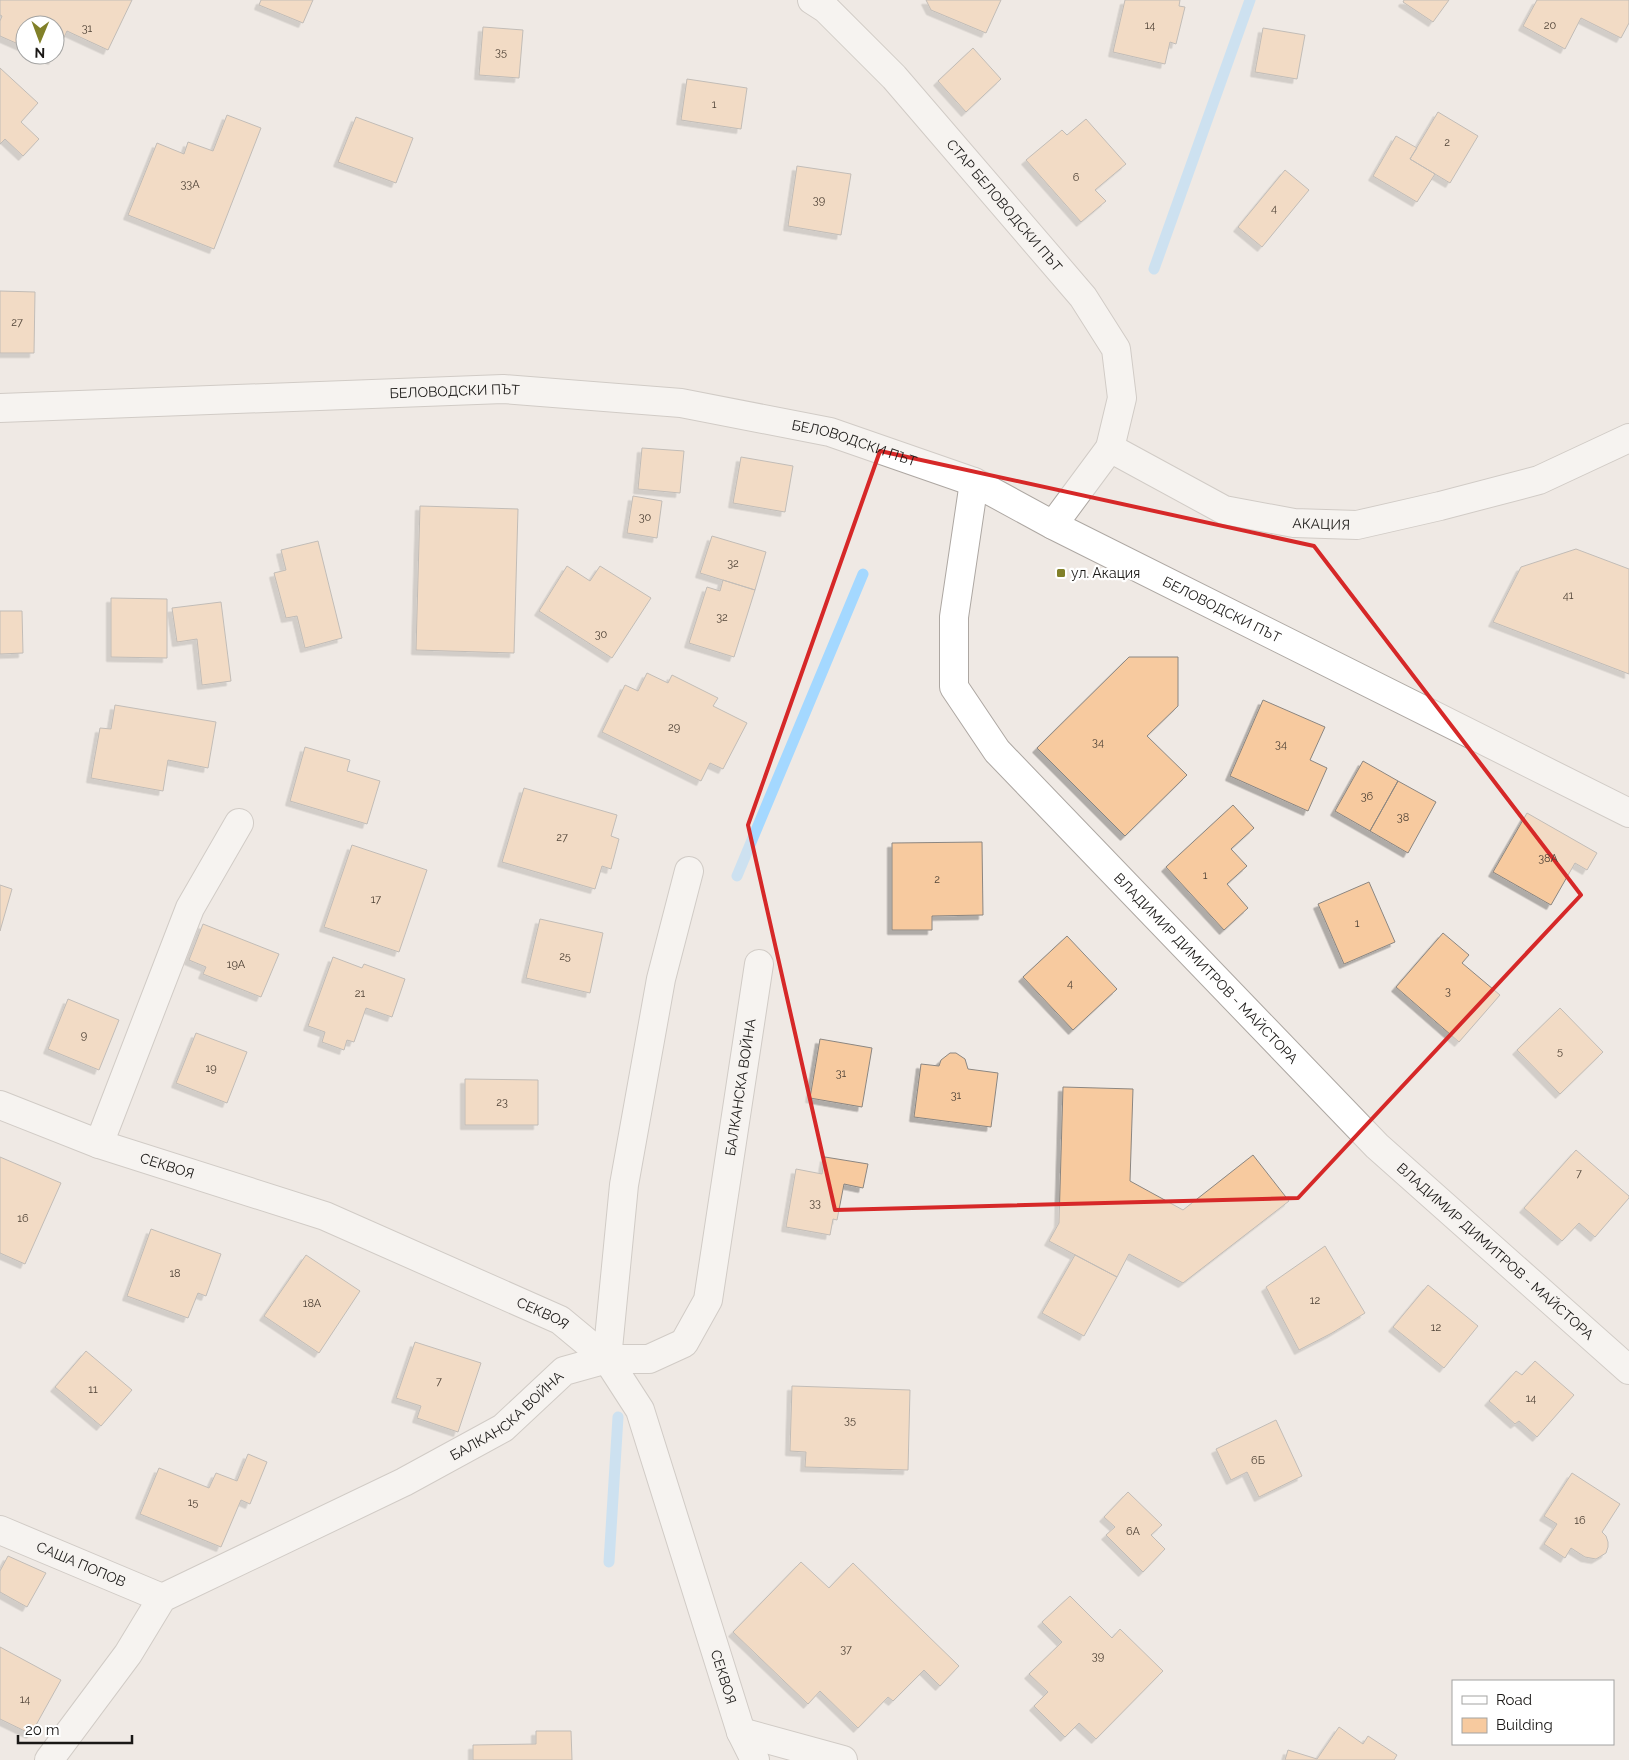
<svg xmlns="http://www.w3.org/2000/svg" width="1629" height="1760" font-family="Raleway,sans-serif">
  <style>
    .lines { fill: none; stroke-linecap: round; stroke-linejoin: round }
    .stream { stroke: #a4d8ff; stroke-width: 11 }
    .building { fill: #f7ca9f; stroke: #8b8681; filter: url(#shadow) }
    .street-casing { stroke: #ada7a2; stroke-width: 30 }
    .secondary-casing { stroke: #ada7a2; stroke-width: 30 }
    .street { stroke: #fff; stroke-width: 28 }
    .secondary { stroke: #fff; stroke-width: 28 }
    .marked { fill: none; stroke: #d62828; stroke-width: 4; stroke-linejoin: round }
    .poi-dot { fill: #818028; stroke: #fff; stroke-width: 2 }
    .labels { text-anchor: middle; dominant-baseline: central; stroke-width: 4.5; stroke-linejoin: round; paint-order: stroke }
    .number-label { font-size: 11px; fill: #514438 }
    .street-label { font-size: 14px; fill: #1a1816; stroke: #fff }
    .poi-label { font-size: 14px; fill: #1a1816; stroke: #fff; text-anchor: start }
  </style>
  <defs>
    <filter id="shadow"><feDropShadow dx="-4.5" dy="4.5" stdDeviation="0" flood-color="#0004"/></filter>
  </defs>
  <rect width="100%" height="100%" fill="#efe9e4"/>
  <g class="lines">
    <path class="stream" d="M1154 269 1250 0
      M737 876 863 574
      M609 1562 618 1417"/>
  </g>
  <path class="building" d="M0 0H132L108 50 67 31 53 60 41 55H55V25H25V47L0 36V21L2 16 0 15Z
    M261 0H313L303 23 259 5Z
    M926 0H1001L986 33 931 10Z
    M1125 0H1180L1179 6 1185 7 1176 44 1170 42 1165 64 1113 52Z
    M1404 0H1449L1433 22 1403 2Z
    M1537 0H1629V23L1621 38 1581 18 1565 49 1523 26Z
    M483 27 523 30 519 78 479 75Z
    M1263 28 1305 35 1297 79 1255 72Z
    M973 48 1001 79 966 112 938 81Z
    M0 68 38 103 21 122 39 139 23 156 5 139 0 144Z
    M687 79 747 88 741 129 681 120Z
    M1438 112 1478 136 1450 183 1410 159Z
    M227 115 261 128 214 249 128 215 157 143 184 154 188 142 213 151Z
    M356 117 413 138 396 183 338 162Z
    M1086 119 1126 164 1095 190 1106 201 1081 222 1026 160 1062 130 1067 135Z
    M1396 136 1417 148 1410 159 1435 174 1417 202 1373 176Z
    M797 166 851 174 841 235 788 226Z
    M1285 170 1309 190 1262 247 1238 227Z
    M0 291 35 292 34 353H0Z
    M642 448 684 451 680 493 638 489Z
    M741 457 793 466 785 512 733 503Z
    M633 496 662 501 657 538 627 533Z
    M420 506 518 509 514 653 416 650Z
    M712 536 766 552 755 590 700 573Z
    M318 541 342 638 305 648 297 616 286 618 274 573 286 570 281 550Z
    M1576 549 1629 569V674L1493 622 1521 567Z
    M567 566 590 581 600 566 651 598 612 658 539 611Z
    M723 580 755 590 734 657 689 643 707 587 720 591Z
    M111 598 167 599V658L111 657Z
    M221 602 231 681 202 685 197 639 177 642 172 608Z
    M0 611H22L23 653 0 654Z
    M1129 657H1178V706L1147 736 1187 775 1125 836 1037 748Z
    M647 673 668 683 672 675 718 698 713 706 747 723 723 769 710 763 701 781 602 732 625 685 638 691Z
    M1263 700 1325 727 1310 760 1327 768 1308 811 1230 776Z
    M115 705 216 722 208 768 168 760 163 791 91 778 100 728 111 729Z
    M305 747 350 760 347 771 380 781 367 824 290 801Z
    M1363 761 1398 781 1370 831 1335 811Z
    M1398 781 1436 802 1408 853 1370 831Z
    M524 788 617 815 611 836 619 839 611 869 602 866 595 889 502 862Z
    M1233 805 1254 828 1231 849 1247 866 1227 884 1248 908 1224 930 1166 867Z
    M1527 813 1597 853 1587 870 1575 863 1551 905 1493 872Z
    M982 842 983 915 932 916V930H892V843Z
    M352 845 427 870 399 952 324 927Z
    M1369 882 1395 942 1344 964 1318 904Z
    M0 885 12 889 0 931Z
    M540 919 603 933 590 993 526 978Z
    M203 924 279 954 261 997 203 974 206 967 189 960Z
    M1443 933 1469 955 1462 963 1500 995 1459 1042 1396 987Z
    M1067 936 1117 989 1073 1030 1023 977Z
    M333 957 362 968 364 964 405 979 392 1017 366 1008 354 1042 347 1040 344 1050 322 1042 325 1032 308 1026Z
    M68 999 119 1020 99 1070 48 1049Z
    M1560 1008 1603 1052 1560 1094 1517 1050Z
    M196 1033 247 1052 227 1103 176 1083Z
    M820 1039 872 1048 862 1107 810 1098Z
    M950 1053H956L965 1059 968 1069 998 1073 991 1127 914 1117 921 1064 939 1066 941 1060Z
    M465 1079 538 1080V1125H465Z
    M1063 1087 1133 1089 1130 1181 1183 1210 1253 1155 1289 1201 1183 1283 1129 1254 1117 1277 1049 1241 1059 1223Z
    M1576 1150 1629 1196V1198L1595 1237 1579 1223 1562 1241 1524 1208Z
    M0 1157 61 1183 25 1264 0 1253Z
    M825 1157 868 1164 863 1188 844 1184 837 1220 833 1219 830 1235 786 1227 796 1169 822 1174Z
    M151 1229 221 1254 206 1296 198 1293 188 1318 127 1296Z
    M1325 1246 1365 1313 1332 1333 1299 1350 1266 1287Z
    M306 1255 360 1291 319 1353 264 1316Z
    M1075 1255 1117 1277 1084 1336 1042 1313Z
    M1428 1285 1478 1326 1444 1368 1393 1327Z
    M415 1342 481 1363 458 1432 417 1418 421 1406 396 1398Z
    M86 1351 132 1390 101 1426 55 1387Z
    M1535 1361 1574 1395 1537 1437 1519 1421 1515 1424 1489 1401 1516 1371 1522 1375Z
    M792 1386 910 1390 908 1470 805 1467 806 1452 790 1451Z
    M1276 1420 1302 1476 1259 1497 1247 1472 1231 1480 1216 1449Z
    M248 1454 267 1462 250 1504 241 1500 221 1547 140 1514 159 1468 209 1488 216 1473 237 1481Z
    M1572 1473 1620 1504 1602 1532 1606 1536 1608 1542V1547L1606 1553 1596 1559 1585 1557 1571 1548 1565 1558 1544 1544 1557 1524 1544 1516Z
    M1128 1492 1162 1525 1151 1535 1165 1549 1143 1572 1106 1535 1115 1527 1104 1517Z
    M8 1556 46 1573 27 1607 0 1592V1571Z
    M801 1562 829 1588 853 1563 959 1666 940 1686 924 1670 893 1701 888 1697 858 1728 820 1691 808 1704 733 1632Z
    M1070 1596 1112 1638 1120 1629 1163 1671 1096 1739 1079 1723 1065 1737 1034 1706 1048 1692 1029 1674 1062 1642 1042 1622Z
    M0 1647 61 1680 31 1734 0 1719Z
    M1339 1727 1363 1744 1368 1736 1397 1755 1394 1760H1285L1288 1750 1317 1759Z
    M536 1731H571L572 1760H473V1745L536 1744Z"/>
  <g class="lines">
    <defs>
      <g id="street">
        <path id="s1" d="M812 0 826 9 894 77 1083 297 1116 349 1122 398 1110 448"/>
        <path id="s2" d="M974 482 954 617V687L997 751 1377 1146 1629 1370"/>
        <path id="s3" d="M1053 525 1110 448 1224 510 1294 523 1357 525 1440 506 1539 480 1629 438"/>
        <path id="s4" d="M0 1105 99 1144 325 1216 560 1320 607 1359 640 1410 741 1732 755 1760"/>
        <path d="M99 1144 190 908 239 823"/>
        <path d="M607 1359 624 1185 661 979 689 871"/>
        <path id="s5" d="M0 1530 162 1598"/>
        <path d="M741 1732 843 1760"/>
        <path id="s6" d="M49 1760 128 1654 162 1598 404 1482 503 1428 564 1371 607 1359H649L684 1343 708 1300 759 964"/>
      </g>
      <g id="secondary">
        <path id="s7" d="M0 408 503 389 681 403 830 432 974 482 1053 525 1629 813"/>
      </g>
    </defs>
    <use href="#street" class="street-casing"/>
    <use href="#secondary" class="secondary-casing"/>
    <use href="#street" class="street"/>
    <use href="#secondary" class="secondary"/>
  </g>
  <path d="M0 0H1629V1760H0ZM880 451 1314 546 1581 895 1298 1198 835 1210 748 825Z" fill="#efe9e4" fill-opacity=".55" fill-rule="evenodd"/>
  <path class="marked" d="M880 451 1314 546 1581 895 1298 1198 835 1210 748 825Z"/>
  <rect class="poi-dot" x="1056" y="568" width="10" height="10" rx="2.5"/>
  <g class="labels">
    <g class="number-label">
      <text x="1150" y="25">14</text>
      <text x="1550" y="25">20</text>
      <text x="87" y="28">31</text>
      <text x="501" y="52">35</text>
      <text x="714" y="104">1</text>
      <text x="1447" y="142">2</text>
      <text x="1076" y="177">6</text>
      <text x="190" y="184">33А</text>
      <text x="819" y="200">39</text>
      <text x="1274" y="208">4</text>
      <text x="17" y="322">27</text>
      <text x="645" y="517">30</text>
      <text x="733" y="563">32</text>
      <text x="1568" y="595">41</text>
      <text x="722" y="617">32</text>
      <text x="601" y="634">30</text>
      <text x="674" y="727">29</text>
      <text x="1098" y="742">34</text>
      <text x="1281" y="744">34</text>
      <text x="1367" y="796">36</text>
      <text x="1403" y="817">38</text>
      <text x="562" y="837">27</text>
      <text x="1548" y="858">38А</text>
      <text x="1205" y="875">1</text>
      <text x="937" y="879">2</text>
      <text x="376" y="899">17</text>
      <text x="1357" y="923">1</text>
      <text x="565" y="956">25</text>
      <text x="236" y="964">19А</text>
      <text x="1070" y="983">4</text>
      <text x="1448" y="991">3</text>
      <text x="360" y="993">21</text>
      <text x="84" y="1035">9</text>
      <text x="1560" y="1051">5</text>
      <text x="211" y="1068">19</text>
      <text x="841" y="1073">31</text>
      <text x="956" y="1095">31</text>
      <text x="502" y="1102">23</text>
      <text x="1579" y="1173">7</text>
      <text x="815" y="1203">33</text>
      <text x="23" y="1218">16</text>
      <text x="175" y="1273">18</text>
      <text x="1315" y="1300">12</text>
      <text x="312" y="1303">18А</text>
      <text x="1436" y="1327">12</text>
      <text x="439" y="1381">7</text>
      <text x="93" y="1389">11</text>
      <text x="1531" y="1398">14</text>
      <text x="850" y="1420">35</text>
      <text x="1258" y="1460">6Б</text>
      <text x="193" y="1502">15</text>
      <text x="1580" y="1520">16</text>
      <text x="1133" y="1531">6A</text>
      <text x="846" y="1649">37</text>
      <text x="1098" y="1656">39</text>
      <text x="25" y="1699">14</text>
    </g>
    <g class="street-label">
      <text stroke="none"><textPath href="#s1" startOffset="282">СТАР БЕЛОВОДСКИ ПЪТ</textPath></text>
      <text stroke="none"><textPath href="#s7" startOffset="455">БЕЛОВОДСКИ ПЪТ</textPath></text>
      <text stroke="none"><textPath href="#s7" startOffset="860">БЕЛОВОДСКИ ПЪТ</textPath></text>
      <text stroke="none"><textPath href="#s3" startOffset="324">АКАЦИЯ</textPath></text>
      <text stroke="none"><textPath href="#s7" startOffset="1265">БЕЛОВОДСКИ ПЪТ</textPath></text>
      <text stroke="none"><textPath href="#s2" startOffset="585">ВЛАДИМИР ДИМИТРОВ - МАЙСТОРА</textPath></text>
      <text stroke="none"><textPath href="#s6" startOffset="1052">БАЛКАНСКА ВОЙНА</textPath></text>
      <text stroke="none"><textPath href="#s4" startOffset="178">СЕКВОЯ</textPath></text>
      <text stroke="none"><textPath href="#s2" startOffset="990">ВЛАДИМИР ДИМИТРОВ - МАЙСТОРА</textPath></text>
      <text stroke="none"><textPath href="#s4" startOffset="582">СЕКВОЯ</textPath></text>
      <text stroke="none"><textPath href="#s6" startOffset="589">БАЛКАНСКА ВОЙНА</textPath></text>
      <text stroke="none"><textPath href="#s5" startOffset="88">САША ПОПОВ</textPath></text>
      <text stroke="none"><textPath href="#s4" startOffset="1002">СЕКВОЯ</textPath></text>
    </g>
    <g class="poi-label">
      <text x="1071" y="573">ул. Акация</text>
    </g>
  </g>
  <rect x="1452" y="1680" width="162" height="65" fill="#ffffff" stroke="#a3a3a2"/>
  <rect x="1462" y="1696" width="25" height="8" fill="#ffffff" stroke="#a3a3a2"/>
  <text x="1496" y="1705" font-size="15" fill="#1a1816">Road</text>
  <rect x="1462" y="1718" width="25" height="15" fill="#f7ca9f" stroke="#a3a3a2"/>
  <text x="1496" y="1730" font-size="15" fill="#1a1816">Building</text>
  <g transform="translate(40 40) rotate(181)"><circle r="24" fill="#ffffff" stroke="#a3a3a2"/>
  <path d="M0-4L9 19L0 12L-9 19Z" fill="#818028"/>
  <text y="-8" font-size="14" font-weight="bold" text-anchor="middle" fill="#1a1816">N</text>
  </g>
  <path d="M18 1735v8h114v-8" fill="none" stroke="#1a1816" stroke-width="2.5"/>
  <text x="25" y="1735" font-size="15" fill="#1a1816" stroke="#ffffff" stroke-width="4" paint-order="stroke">20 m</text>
</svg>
